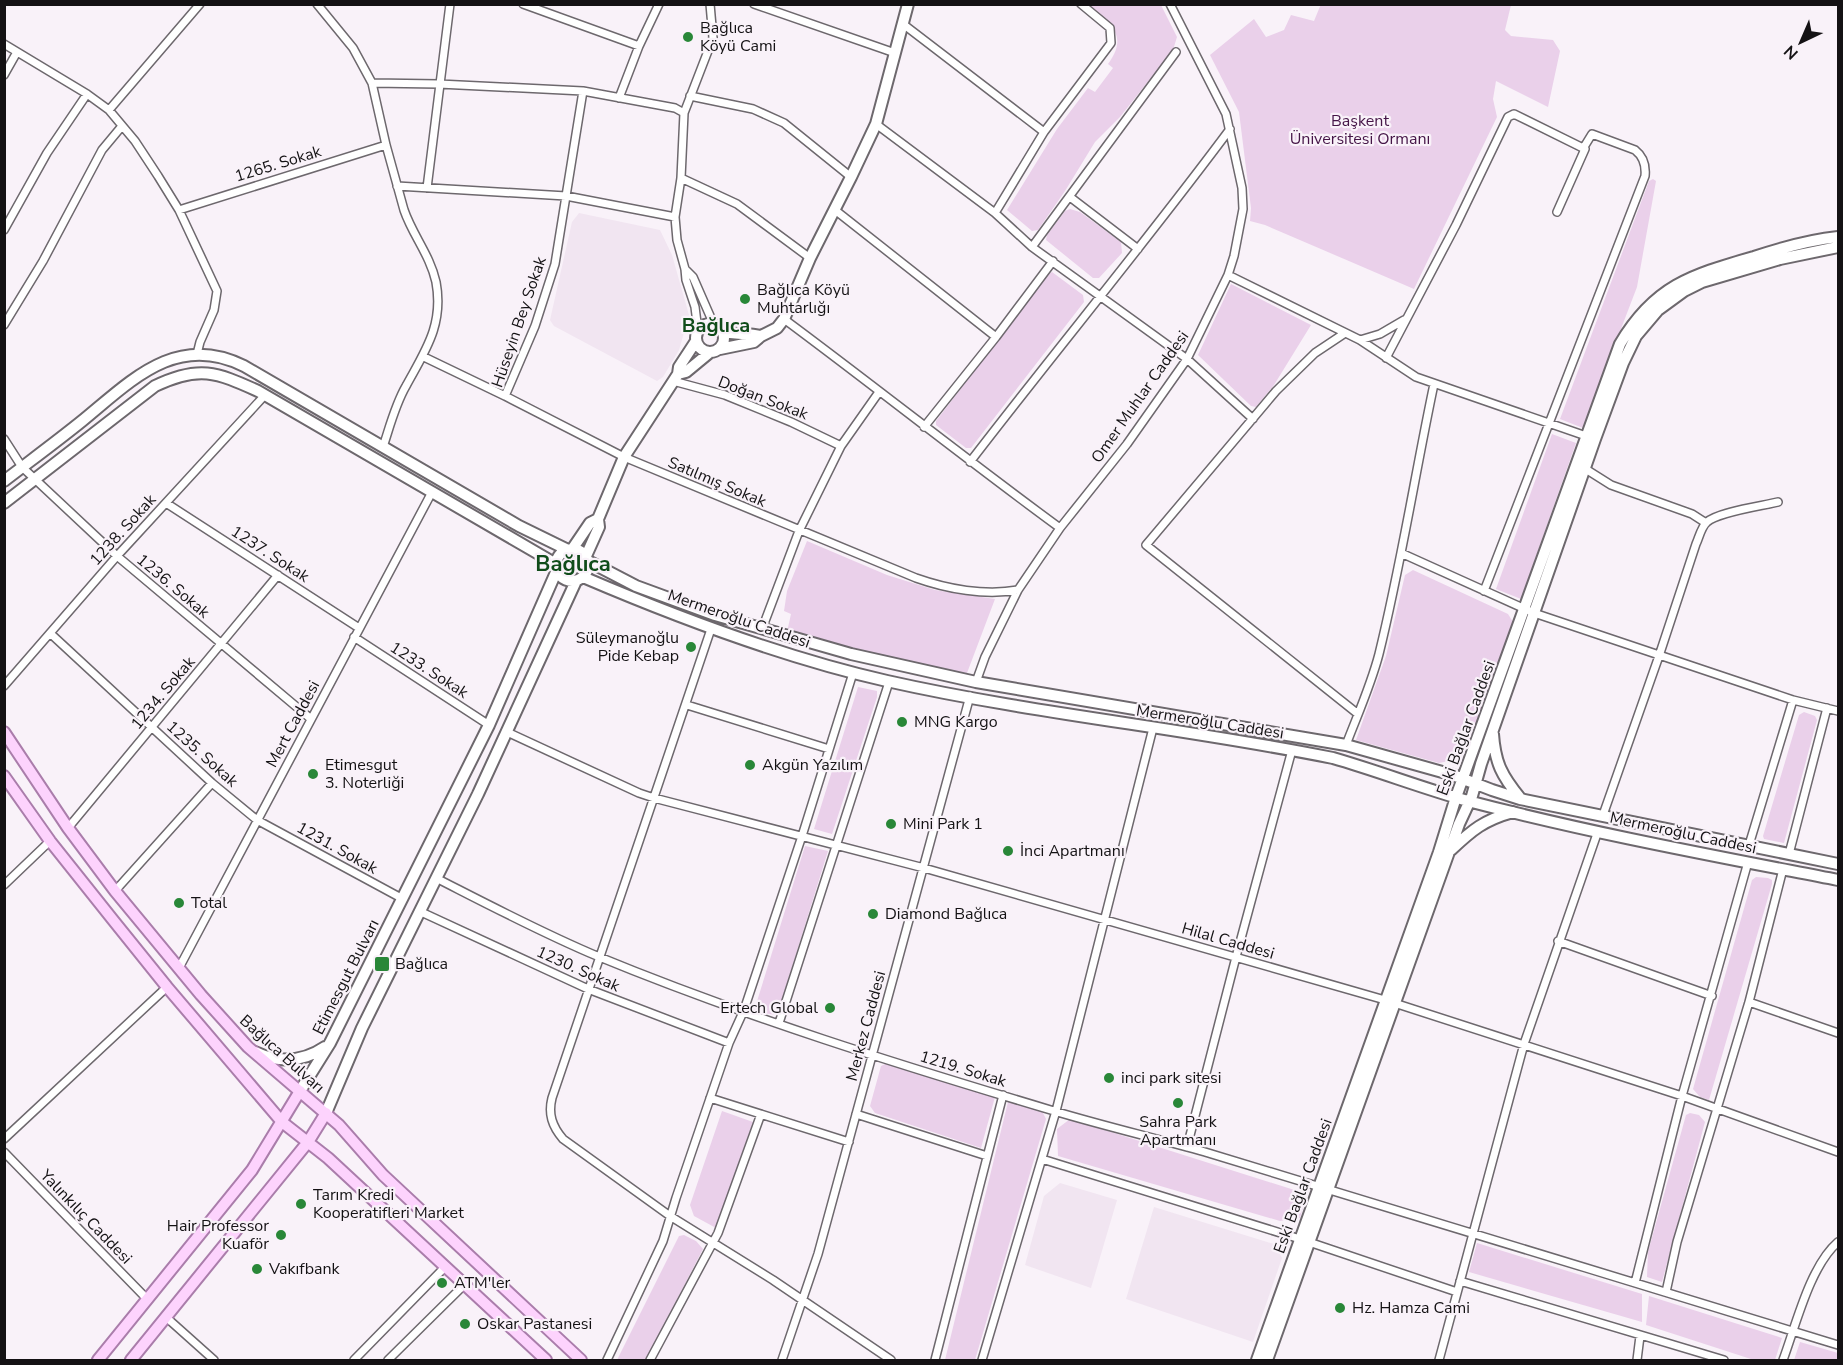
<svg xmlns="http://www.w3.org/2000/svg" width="1843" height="1365" font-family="'Nunito Sans',sans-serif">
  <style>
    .built { fill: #f1e5f1 }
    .green { fill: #ead0ea }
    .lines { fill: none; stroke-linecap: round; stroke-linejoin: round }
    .street-casing { stroke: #6d686d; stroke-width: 10 }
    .secondary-casing { stroke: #6d686d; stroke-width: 14 }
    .primary-casing { stroke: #aa7dab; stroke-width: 14 }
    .street { stroke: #fff; stroke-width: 7 }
    .secondary { stroke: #fff; stroke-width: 10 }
    .primary { stroke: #fdd3fd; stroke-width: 10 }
    .poi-dot { fill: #298738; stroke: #f9f2f9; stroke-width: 2 }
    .labels { text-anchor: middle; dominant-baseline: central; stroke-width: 4.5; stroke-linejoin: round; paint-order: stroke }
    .poi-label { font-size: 16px; fill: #141214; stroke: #f9f2f9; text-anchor: start }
    .park-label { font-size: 16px; fill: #451547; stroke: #f9f2f9 }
    .street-label { font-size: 16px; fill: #141214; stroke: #f9f2f9 }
    .quarter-label { font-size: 20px; font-weight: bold; fill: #104c1a; stroke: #f9f2f9 }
    .district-label { font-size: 22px; font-weight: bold; fill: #104c1a; stroke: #f9f2f9 }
  </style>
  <rect width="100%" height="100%" fill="#f9f2f9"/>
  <path class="built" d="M579 213 660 230 672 255 689 315 679 350 663 377 657 381 554 326 550 320 572 222Z
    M1060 1183 1117 1200 1091 1288 1025 1265 1044 1196Z
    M1154 1207 1274 1244 1282 1258 1253 1342 1126 1299Z"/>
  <path class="green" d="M1321 4 1511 5 1505 30 1511 36 1553 40 1560 51 1548 107 1496 81 1493 99 1497 117 1414 289 1265 225 1250 221 1251 208 1239 112 1210 55 1254 19 1266 37 1284 30 1291 15 1314 21Z
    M1087 5H1161L1177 37 1173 50 1120 117 1095 142 1065 191 1038 230 1032 231 1007 210 1057 129 1088 88 1095 92 1113 68 1108 64C1130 34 1109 22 1087 5Z
    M1653 179 1656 181 1637 287 1583 428 1560 419 1649 181Z
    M1070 209 1080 212 1121 242 1122 253 1099 278H1093L1046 240 1047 235 1065 211Z
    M1052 272 1083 295 1084 302 971 448H966L936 425V421L1049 274Z
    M1231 284 1311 325 1274 385 1256 407 1251 406 1198 355Z
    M1552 434 1576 443 1521 599 1496 589Z
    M807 541 887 575 935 590 995 599 967 673 931 667 787 632 791 614 784 611 787 591Z
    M1413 570 1508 614 1513 622 1472 740 1459 759 1439 763 1356 740 1386 656 1405 575Z
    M858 687 877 691V697L832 834 814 829Z
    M1804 712 1815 716 1817 720 1784 843 1764 839 1763 836 1799 715Z
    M805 846 828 851 780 1006 775 1015 754 1011Z
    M1756 877 1768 878 1772 880V884L1709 1100 1700 1097 1693 1089 1752 880Z
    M887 1063 995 1097 981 1148 875 1113 870 1106 881 1066Z
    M1008 1102 1042 1111 1046 1119 975 1360H945Z
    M722 1111 753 1122 716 1228 694 1216 690 1205Z
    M1690 1113 1699 1115 1705 1122 1662 1282 1647 1277 1648 1252 1686 1115Z
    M1070 1119 1307 1194 1300 1218 1280 1221 1058 1156 1057 1129Z
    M684 1235 696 1241 703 1249 646 1360H617L679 1236Z
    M1477 1243 1642 1294V1322L1469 1272Z
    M1649 1296 1782 1338 1775 1360H1754L1646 1325Z
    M1800 1342 1838 1353V1360H1794Z"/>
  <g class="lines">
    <defs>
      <path id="street" d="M317 4 353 48 372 83 386 145 404 210C413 236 430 255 436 282 444 325 425 351 406 386 395 405 390 426 383 447
        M523 4 639 46
        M754 4 895 53
        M903 24 1044 132
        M4 44 87 94 109 110 135 141 158 176 179 210 217 291 214 310 200 342 197 354
        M4 75 17 52
        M372 83 439 84 583 91 675 108 684 113
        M583 91 555 264 535 326 505 396 624 457 916 578C947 589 985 596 1018 590
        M690 96 753 109 784 123 851 177
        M619 98 639 46 659 4
        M109 110 200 4
        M876 124 995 213 1032 247 1187 359 1253 419
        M681 178 737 204 810 258
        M397 186 566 196 675 217
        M427 188 450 4
        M1070 197 1138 249
        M179 210 386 145
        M835 210 996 337 1053 261
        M995 213 1044 132 1111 43 1110 28 1081 4
        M4 230 47 153 87 94
        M1032 247 1176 52
        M685 269 693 277 714 325
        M1228 275 1360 340 1416 377 1589 437
        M784 319C877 388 967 460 1060 528
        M4 325 43 261 102 150 122 126
        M698 331 695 307 686 280 685 269 677 240 675 217 681 178 684 113 713 38 710 4
        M1345 333 1315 353 1276 391 1146 545 1358 714
        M1360 340 1380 334 1404 320
        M424 357 505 396
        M1386 358 1456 225 1508 117 1514 114 1585 149 1557 212
        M673 381 725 395 791 422 841 446
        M924 427 996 337
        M4 439 22 467 117 556 311 719
        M970 462C1056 350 1146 242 1230 129
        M1584 468 1611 485 1692 514 1706 523
        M166 503 359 628
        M1401 553 1534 613 1793 700 1838 711
        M1484 591 1645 176C1646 166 1644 157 1635 150L1592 134 1584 147
        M711 629 552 1098C548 1114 552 1126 563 1139L670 1216 773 1280 891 1360
        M762 629 799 531 841 446 879 392
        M51 634 212 783 257 820 403 899
        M354 637 489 725
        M976 682 985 657 1018 590 1060 528 1127 444 1187 359 1228 275 1234 256 1243 209 1242 188 1226 114 1170 4
        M4 686 117 556 265 395
        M687 705 829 749
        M507 732 639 793 654 798 924 868 1385 1000 1682 1096 1838 1152
        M1346 745C1357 716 1371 685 1379 654 1401 565 1415 474 1434 384
        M1603 815 1659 656 1696 544C1699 538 1701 527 1707 522 1718 512 1762 506 1778 502
        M68 828 278 575
        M1749 845 1793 700
        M1789 854 1827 708
        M436 878C489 905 542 933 597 956 745 1017 900 1065 1054 1111 1104 1126 1155 1138 1205 1152 1416 1215 1627 1281 1838 1345
        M4 885 50 841
        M115 891 212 783
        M419 911 588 989 729 1043
        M1558 941 1712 996
        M179 968 432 492
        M1749 1002 1838 1033
        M779 1023 889 682
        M710 1098 849 1142
        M856 1114 987 1156
        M4 1139 167 987
        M1187 1147 1236 957 1292 750
        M4 1152 148 1300
        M1042 1159 1300 1239 1457 1292
        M1460 1281 1724 1360
        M1635 1283 1682 1096 1748 862
        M1666 1292 1677 1242 1749 1002 1783 869
        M167 1318 214 1360
        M354 1360 445 1267
        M388 1360 464 1285
        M607 1360 663 1241 676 1198 729 1043 744 1010 802 836 853 673
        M650 1360 718 1233 761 1114
        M782 1360 818 1254 970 696
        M935 1360 1003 1095
        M982 1360 1056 1111 1153 728
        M1439 1360 1524 1044 1598 831
        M1637 1360 1640 1336
        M1783 1360C1796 1325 1810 1266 1838 1242"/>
      <path id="secondary" d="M696 338a14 14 0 1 1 28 0a14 14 0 1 1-28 0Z
        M723 332C735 335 748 333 761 336
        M720 349 754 342 761 336 777 328 784 319 810 258 851 177 876 124 908 4
        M678 374 686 372 709 353
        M4 481C30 461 56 442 82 421 131 381 176 332 244 366L519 526 566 549
        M4 503 155 386C199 365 216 372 258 391L556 564
        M573 548 590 523 598 519
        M556 565a16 16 0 1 1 32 0a16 16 0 1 1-32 0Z
        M586 556 599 527 598 519 624 457 678 374 679 367 696 341
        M588 561 636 586 715 615 851 654 976 682 1346 745 1453 775 1492 790 1520 799 1838 864
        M583 577C679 618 785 658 887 681 1034 714 1185 728 1333 758 1378 771 1422 788 1468 801 1590 833 1715 856 1838 880
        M1493 734C1495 763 1502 776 1520 798
        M1451 850C1472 830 1484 820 1513 812
        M255 1052C279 1063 303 1062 325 1047
        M300 1091 330 1043 489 725 557 570
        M326 1113 362 1028 478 794 576 581
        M1257 1360 1439 852 1456 797 1620 344C1655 285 1692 275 1754 257 1781 248 1809 240 1838 237
        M1267 1360 1459 824 1472 796 1481 764 1595 439 1623 363 1636 336 1658 310 1684 291 1702 282 1780 259 1838 247"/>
      <path id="primary" d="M4 732 68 828 115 891 201 995 248 1047 339 1125 383 1175 581 1360
        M4 776 50 841 113 920 167 987 282 1122 328 1158 546 1360
        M98 1360 252 1170 300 1091
        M131 1360 308 1142 326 1113"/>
    </defs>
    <use href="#street" class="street-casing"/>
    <use href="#secondary" class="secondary-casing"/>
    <use href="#primary" class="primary-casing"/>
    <use href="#street" class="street"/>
    <use href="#secondary" class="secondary"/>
    <use href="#primary" class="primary"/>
  </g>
  <g class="poi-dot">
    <circle cx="688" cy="37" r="6"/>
    <circle cx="745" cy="299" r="6"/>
    <circle cx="691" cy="647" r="6"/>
    <circle cx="902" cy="722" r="6"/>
    <circle cx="750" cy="765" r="6"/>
    <circle cx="313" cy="774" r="6"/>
    <circle cx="891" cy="824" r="6"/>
    <circle cx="1008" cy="851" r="6"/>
    <circle cx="179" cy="903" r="6"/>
    <circle cx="873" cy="914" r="6"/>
    <rect x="374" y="956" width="16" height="16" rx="3"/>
    <circle cx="830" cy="1008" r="6"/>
    <circle cx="1109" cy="1078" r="6"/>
    <circle cx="1178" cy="1103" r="6"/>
    <circle cx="301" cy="1204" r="6"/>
    <circle cx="281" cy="1235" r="6"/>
    <circle cx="257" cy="1269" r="6"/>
    <circle cx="442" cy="1283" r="6"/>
    <circle cx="1340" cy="1308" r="6"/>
    <circle cx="465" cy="1324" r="6"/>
  </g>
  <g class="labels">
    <g class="poi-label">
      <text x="700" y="28">Bağlıca<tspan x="700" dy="18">Köyü Cami</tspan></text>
      <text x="757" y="290">Bağlıca Köyü<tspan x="757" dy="18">Muhtarlığı</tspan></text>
      <text x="679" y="638" text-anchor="end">Süleymanoğlu<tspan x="679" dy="18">Pide Kebap</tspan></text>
      <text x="914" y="722">MNG Kargo</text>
      <text x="325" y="765">Etimesgut<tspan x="325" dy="18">3. Noterliği</tspan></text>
      <text x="762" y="765">Akgün Yazılım</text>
      <text x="903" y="824">Mini Park 1</text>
      <text x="1020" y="851">İnci Apartmanı</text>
      <text x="191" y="903">Total</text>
      <text x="885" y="914">Diamond Bağlıca</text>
      <text x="395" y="964">Bağlıca</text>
      <text x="818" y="1008" text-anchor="end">Ertech Global</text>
      <text x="1121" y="1078">inci park sitesi</text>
      <text x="1178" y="1122" text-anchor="middle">Sahra Park<tspan x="1178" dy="18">Apartmanı</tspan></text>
      <text x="313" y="1195">Tarım Kredi<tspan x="313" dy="18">Kooperatifleri Market</tspan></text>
      <text x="269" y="1226" text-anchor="end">Hair Professor<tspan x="269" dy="18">Kuaför</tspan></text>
      <text x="269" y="1269">Vakıfbank</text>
      <text x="454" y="1283">ATM'ler</text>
      <text x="1352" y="1308">Hz. Hamza Cami</text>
      <text x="477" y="1324">Oskar Pastanesi</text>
    </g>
    <g class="park-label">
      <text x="1360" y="121">Başkent<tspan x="1360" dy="18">Üniversitesi Ormanı</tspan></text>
    </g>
    <g class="street-label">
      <text transform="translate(278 164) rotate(-17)">1265. Sokak</text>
      <text transform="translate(519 322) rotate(-71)">Hüseyin Bey Sokak</text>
      <text transform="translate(1140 397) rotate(-55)">Omer Muhlar Caddesi</text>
      <text transform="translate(763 398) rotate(21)">Doğan Sokak</text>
      <text transform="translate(717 482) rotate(23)">Satılmış Sokak</text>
      <text transform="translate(123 530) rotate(-48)">1238. Sokak</text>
      <text transform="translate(270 554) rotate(33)">1237. Sokak</text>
      <text transform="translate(173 586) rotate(40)">1236. Sokak</text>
      <text transform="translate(739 619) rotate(19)">Mermeroğlu Caddesi</text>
      <text transform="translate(429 670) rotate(33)">1233. Sokak</text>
      <text transform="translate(163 693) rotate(-50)">1234. Sokak</text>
      <text transform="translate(1210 722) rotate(9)">Mermeroğlu Caddesi</text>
      <text transform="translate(293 724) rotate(-62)">Mert Caddesi</text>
      <text transform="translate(1466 728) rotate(-70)">Eski Bağlar Caddesi</text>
      <text transform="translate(202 754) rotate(42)">1235. Sokak</text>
      <text transform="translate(1683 833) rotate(12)">Mermeroğlu Caddesi</text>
      <text transform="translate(337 848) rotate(29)">1231. Sokak</text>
      <text transform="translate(1228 941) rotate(16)">Hilal Caddesi</text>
      <text transform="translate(578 969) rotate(24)">1230. Sokak</text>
      <text transform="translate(346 977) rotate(-63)">Etimesgut Bulvarı</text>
      <text transform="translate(866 1026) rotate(-75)">Merkez Caddesi</text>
      <text transform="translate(282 1054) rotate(42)">Bağlıca Bulvarı</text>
      <text transform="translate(963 1069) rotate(17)">1219. Sokak</text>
      <text transform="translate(1303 1186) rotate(-70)">Eski Bağlar Caddesi</text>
      <text transform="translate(86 1217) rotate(46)">Yalınkılıç Caddesi</text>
    </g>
    <g class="quarter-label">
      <text x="716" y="325">Bağlıca</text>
    </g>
    <g class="district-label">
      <text x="573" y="564">Bağlıca</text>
    </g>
  </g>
  <rect width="1843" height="1365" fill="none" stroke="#141214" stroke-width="12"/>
  <g transform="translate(1801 42) rotate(224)" stroke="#f9f2f9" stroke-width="4.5" paint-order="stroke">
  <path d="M0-4.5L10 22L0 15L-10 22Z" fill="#141214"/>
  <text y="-9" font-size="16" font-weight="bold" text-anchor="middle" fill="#141214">N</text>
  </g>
</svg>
